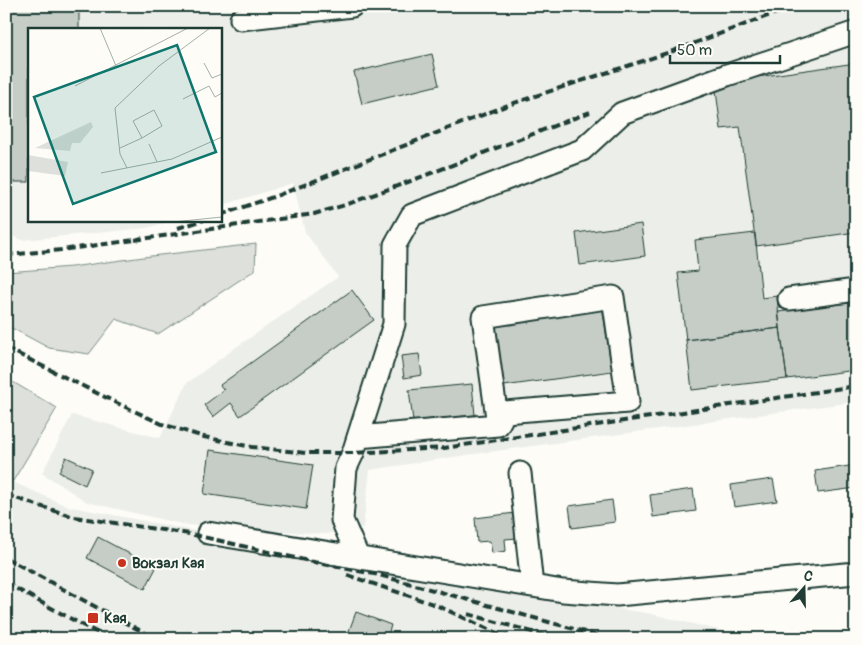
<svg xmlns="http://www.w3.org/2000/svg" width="862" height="645" font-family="Pangolin,sans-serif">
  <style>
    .built { fill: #eceee9 }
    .green { fill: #dde0db; stroke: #7e8e88 }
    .building { fill: #c6cdc7; stroke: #1f3d34 }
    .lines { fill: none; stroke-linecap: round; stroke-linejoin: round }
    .minor-casing { stroke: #1f3d34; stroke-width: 25 }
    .minor { stroke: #fdfcf7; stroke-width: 21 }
    .rail { stroke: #1f3d34; stroke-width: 4; stroke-dasharray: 8 4; stroke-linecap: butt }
    .poi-dot { fill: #c8321e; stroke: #fdfcf7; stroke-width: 2 }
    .labels { text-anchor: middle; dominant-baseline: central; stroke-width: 4; stroke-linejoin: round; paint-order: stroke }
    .poi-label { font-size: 15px; font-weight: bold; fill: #1f3d34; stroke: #fdfcf7; text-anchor: start }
    .inset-road { fill: none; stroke: #a4b0a9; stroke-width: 1 }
    .view { fill: #0f766e; fill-opacity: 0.15; stroke: #0f766e; stroke-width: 2.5 }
    .inset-edge { fill: none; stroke: #1f3d34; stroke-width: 2.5 }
  </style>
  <rect width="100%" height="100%" fill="#fdfcf7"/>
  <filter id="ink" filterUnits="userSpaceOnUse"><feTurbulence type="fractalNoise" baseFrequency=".02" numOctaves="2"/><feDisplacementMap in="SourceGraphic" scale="10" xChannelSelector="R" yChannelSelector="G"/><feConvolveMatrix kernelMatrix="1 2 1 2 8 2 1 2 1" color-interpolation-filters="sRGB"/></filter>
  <g filter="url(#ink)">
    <path class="built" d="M6 6H856V416L853 402 460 456 370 470 363 528 325 534 186 525 87 502 42 473 72 415 160 438 187 383 235 348 338 277 305 232 293 183 220 206V29H29V220H174L147 228 22 240 6 233Z
      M6 479 67 506 190 530 434 582 647 613 756 639H6Z"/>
    <path class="green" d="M256 244 255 270 158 334 116 319 89 354 49 348 6 325V272L71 267 151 256Z
      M6 378 57 408 13 481 6 479Z"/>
    <path class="building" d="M6 6H79V29H29V182H6Z
      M432 54 439 85 362 104 354 72Z
      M856 63V232L756 246 740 127 721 129 715 83Z
      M641 224 645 256 580 265 576 233Z
      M755 233 762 298 777 296 780 328 686 340 678 273 698 271 695 240Z
      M352 290 374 320 240 416 231 403 213 417 204 405 224 390 220 385Z
      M856 302V370L787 379 778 312Z
      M602 305 612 371 504 386 494 320Z
      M780 328 787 379 692 390 686 340Z
      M419 354 422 375 404 378 401 356Z
      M472 384 475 415 413 421 409 390Z
      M210 450 313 465 306 509 204 494Z
      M66 457 92 469 85 485 59 472Z
      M856 465V488L818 493 815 471Z
      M773 479 777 501 734 507 731 485Z
      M693 489 696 511 653 517 650 495Z
      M612 500 615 522 572 528 569 506Z
      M515 513 518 538 505 539 506 551 492 553 490 541 477 542 475 518Z
      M98 537 156 568 145 589 87 558Z
      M356 612 391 625 387 639H346Z"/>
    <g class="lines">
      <defs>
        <path id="minor" d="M241 19 352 6
          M789 299 856 290
          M358 437 498 425 505 412 628 402 613 297 483 317 498 425
          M520 473 532 586
          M208 533 563 591 617 595 856 573
          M358 557 342 520 346 468 353 453 394 324 395 245 412 215 582 150 622 113 727 75 856 32"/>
      </defs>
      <use href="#minor" class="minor-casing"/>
      <use href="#minor" class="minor"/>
      <path class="rail" d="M220 215 276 196 508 105 673 51 795 6
        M178 228 204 220
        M135 240 314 214 345 205 408 182 590 112
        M6 255 61 250 135 240 142 238
        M6 348 117 403 162 424 204 437 252 447 306 453H353L444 448 856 386
        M6 495 74 517 190 534 318 563 379 575 610 639
        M6 558 96 607 156 639
        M347 575 436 605 510 639
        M6 583 84 626 111 639
        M468 614 558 639"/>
    </g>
  </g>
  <g class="poi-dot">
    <circle cx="122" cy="563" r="5"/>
    <rect x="87" y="612" width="12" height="12" rx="2.5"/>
  </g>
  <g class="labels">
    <g class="poi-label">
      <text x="132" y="563">Вокзал Кая</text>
      <text x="104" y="618">Кая</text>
    </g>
  </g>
  <g transform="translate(28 28)">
    <rect width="194" height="194" fill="#fdfcf7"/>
    <path d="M63 94 65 99 52 115H44L42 123 7 120ZM0 127 40 134 37 148 0 143Z" fill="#dde0db"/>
    <path class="inset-road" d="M72 0 88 38M176 35 184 50 194 46M47 58 160 0M155 71 181 58 187 69 194 65M121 116 129 134M92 120 114 110 134 98 126 82 105 93 114 110M99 140 92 126 87 80 131 38 182 0M73 145 144 131 194 109M145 194 194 189"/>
    <path class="view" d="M149 17 188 124 45 176 6 69Z"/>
    <rect width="194" height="194" class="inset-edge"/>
  </g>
  <rect width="862" height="645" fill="none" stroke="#fdfcf7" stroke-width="25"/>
  <rect x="12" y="12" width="837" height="620" fill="none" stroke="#1f3d34" stroke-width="2" filter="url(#ink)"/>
  <g transform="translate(804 588) rotate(20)" stroke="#fdfcf7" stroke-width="4" paint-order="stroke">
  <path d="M0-4L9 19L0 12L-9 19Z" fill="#1f3d34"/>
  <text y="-8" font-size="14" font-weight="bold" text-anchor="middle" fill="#1f3d34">С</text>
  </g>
  <path d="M670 55v8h110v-8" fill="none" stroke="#1f3d34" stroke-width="2.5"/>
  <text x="677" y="55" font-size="15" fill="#1f3d34" stroke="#fdfcf7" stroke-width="4" paint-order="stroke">50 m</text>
</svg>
